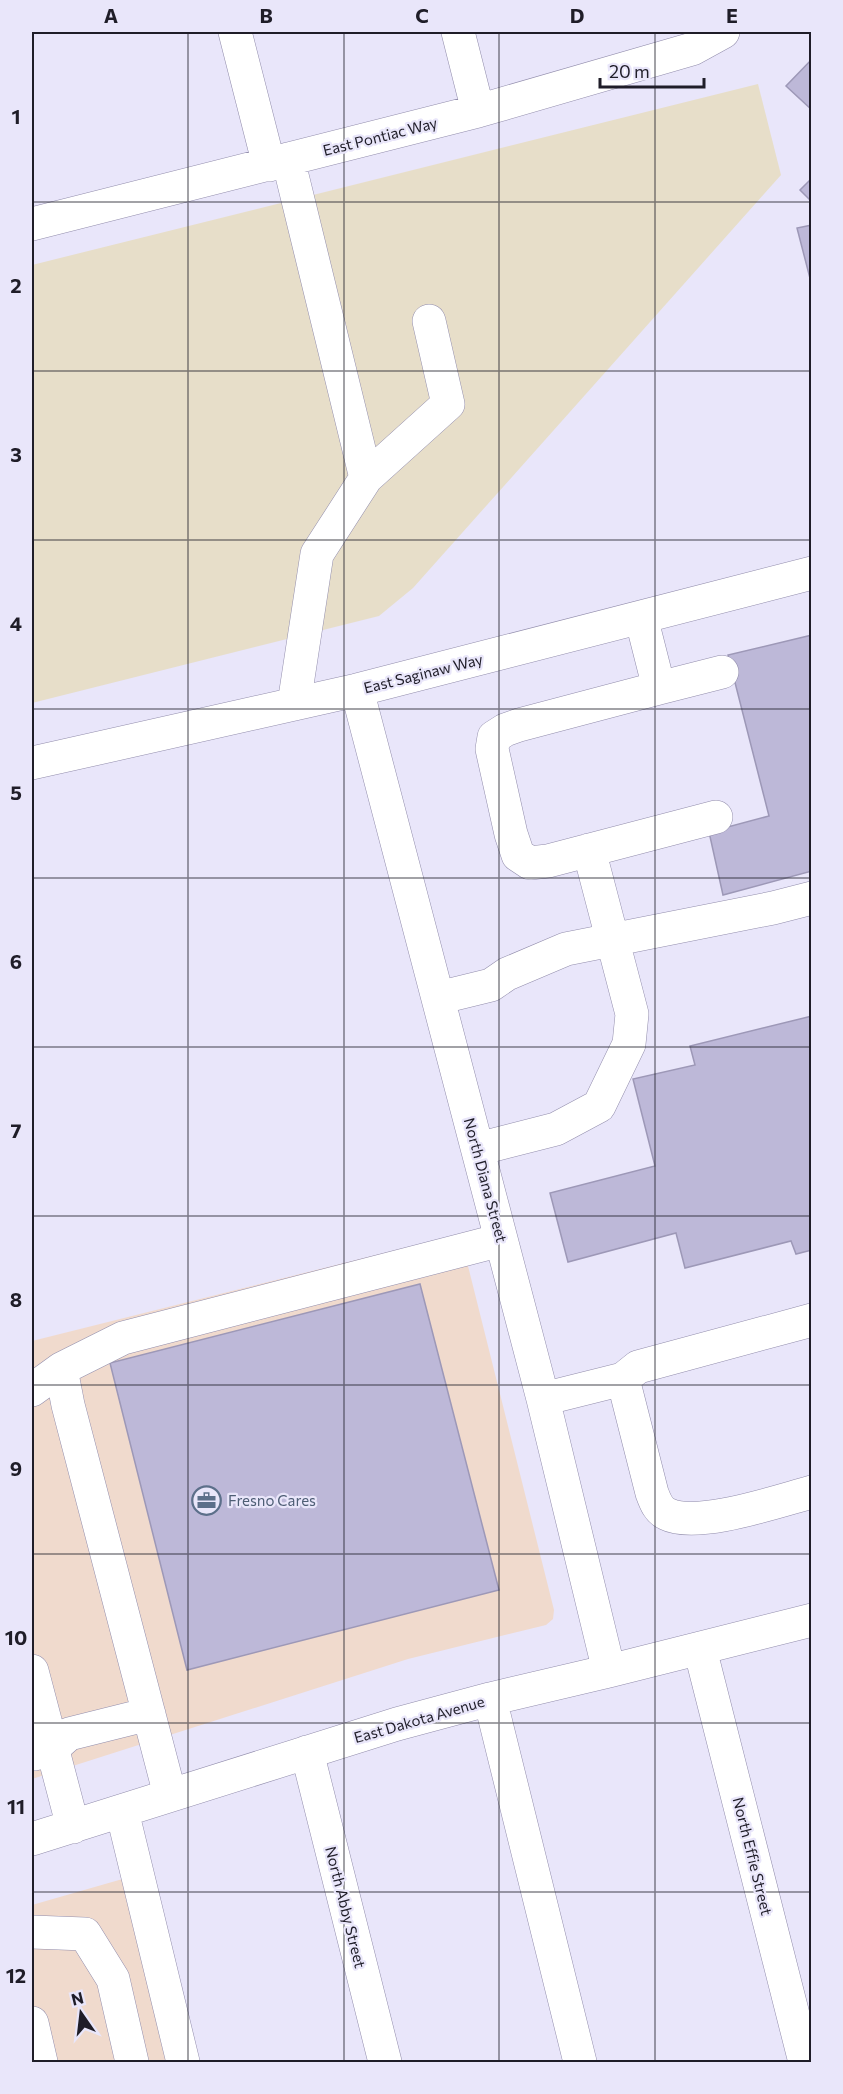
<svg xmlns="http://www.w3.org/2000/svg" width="843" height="2094" font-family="Commissioner,sans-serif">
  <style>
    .commercial { fill: #f0dacd }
    .industrial { fill: #e7dec9 }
    .building { fill: #bdb8d8; stroke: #9d98b7; stroke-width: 1.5 }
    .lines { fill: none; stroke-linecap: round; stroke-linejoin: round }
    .minor-casing { stroke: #928dac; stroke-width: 34 }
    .minor { stroke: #fff; stroke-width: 33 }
    .grid { fill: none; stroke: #1f1d28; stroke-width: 1.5; stroke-opacity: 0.55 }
    .labels { text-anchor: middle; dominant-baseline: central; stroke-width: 4.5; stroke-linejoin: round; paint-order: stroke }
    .street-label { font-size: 15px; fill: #1f1d28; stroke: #e9e6fa }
    .service-label { font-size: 15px; fill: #4e5e75; stroke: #e9e6fa; text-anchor: start }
    .neatline { fill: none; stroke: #1f1d28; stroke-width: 2 }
    .grid-label { font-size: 20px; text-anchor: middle; font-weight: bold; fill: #1f1d28 }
  </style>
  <rect width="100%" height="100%" fill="#e9e6fa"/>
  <path class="commercial" d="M460 1234 554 1610 553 1619 546 1625 408 1659 32 1779V1341Z
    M126 1878 172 2062H32V1905Z"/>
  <path class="industrial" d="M758 84 781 175 413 588 379 616 32 703V265Z"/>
  <path class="building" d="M812 59V110L786 86Z
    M812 178V202L800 190Z
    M812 225V286L797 228Z
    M812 635V752L810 753 812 759V871L723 895 709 832 769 816 728 655Z
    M812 1016V1250L796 1254 791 1241 685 1268 676 1233 568 1262 550 1193 655 1166 633 1079 695 1065 690 1046Z
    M420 1284 499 1590 187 1670 110 1363Z"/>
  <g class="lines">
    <defs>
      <path id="minor" d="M235 32 269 165
        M458 32 478 111
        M288 159 366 478 448 404 429 321
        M32 224 478 111 692 49 723 32
        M641 617 659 688 722 672
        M659 688 519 725 505 730 494 737 492 749 511 834 518 855 530 863 548 861 716 817
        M357 690 543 1399 609 1671
        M294 704 317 554 366 478
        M32 763 357 690 812 573
        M438 998 491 985 507 974 566 949 773 908 812 898
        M478 1149 556 1129 599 1106 629 1044 632 1014 589 850
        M623 1379 652 1493C655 1501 658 1510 667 1514 697 1529 778 1501 812 1492
        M32 1390 61 1369
        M543 1399 623 1379 638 1367 812 1320
        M700 1649 805 2062
        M32 1671 73 1827
        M490 1699 580 2062
        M307 1752 385 2062
        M34 1754 52 1749 69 1734 149 1714
        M170 1795 68 1405 61 1369 123 1338 501 1240
        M122 1811 183 2062
        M32 1839 397 1724 490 1699 609 1671 812 1620
        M32 1932 85 1934 113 1979 132 2062
        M32 2023 41 2062"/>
    </defs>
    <use href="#minor" class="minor-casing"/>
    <use href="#minor" class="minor"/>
  </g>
  <path class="grid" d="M188 32V2062M344 32V2062M499 32V2062M655 32V2062M32 202H812M32 371H812M32 540H812M32 709H812M32 878H812M32 1047H812M32 1216H812M32 1385H812M32 1554H812M32 1723H812M32 1892H812"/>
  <defs>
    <symbol id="office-ring" viewBox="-11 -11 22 22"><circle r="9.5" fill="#e9e6fa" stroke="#5c6f8a" stroke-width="1.5"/><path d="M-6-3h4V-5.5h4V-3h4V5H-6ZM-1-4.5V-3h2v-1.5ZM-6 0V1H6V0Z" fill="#5c6f8a"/></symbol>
  </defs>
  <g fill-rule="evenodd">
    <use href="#office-ring" x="190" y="1484" width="33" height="33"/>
  </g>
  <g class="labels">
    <g class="street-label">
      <text transform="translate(380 136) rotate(-14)">East Pontiac Way</text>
      <text transform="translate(423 673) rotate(-14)">East Saginaw Way</text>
      <text transform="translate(486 1180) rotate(75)">North Diana Street</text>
      <text transform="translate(419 1719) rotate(-16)">East Dakota Avenue</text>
      <text transform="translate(753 1856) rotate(76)">North Effie Street</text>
      <text transform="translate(346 1907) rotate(76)">North Abby Street</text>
    </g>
    <g class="service-label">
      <text x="228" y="1500">Fresno Cares</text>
    </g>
  </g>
  <rect width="843" height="2094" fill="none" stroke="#e9e6fa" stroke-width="66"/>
  <g transform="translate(81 2013) rotate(346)" stroke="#e9e6fa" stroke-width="4.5" paint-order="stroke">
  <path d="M0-4.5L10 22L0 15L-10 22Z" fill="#1f1d28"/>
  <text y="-9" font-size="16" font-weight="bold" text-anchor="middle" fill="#1f1d28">N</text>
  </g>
  <path d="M600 78v9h104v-9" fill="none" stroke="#1f1d28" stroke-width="3"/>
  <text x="609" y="78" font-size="18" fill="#1f1d28" stroke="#e9e6fa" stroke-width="4.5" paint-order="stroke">20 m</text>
  <rect x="33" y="33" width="777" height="2028" class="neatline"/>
  <g class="grid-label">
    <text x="111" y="23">A</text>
    <text x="266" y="23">B</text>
    <text x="422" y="23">C</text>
    <text x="577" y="23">D</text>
    <text x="732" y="23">E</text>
    <text x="16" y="124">1</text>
    <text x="16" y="293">2</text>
    <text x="16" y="462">3</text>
    <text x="16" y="631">4</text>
    <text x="16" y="800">5</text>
    <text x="16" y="969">6</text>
    <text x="16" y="1138">7</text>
    <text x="16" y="1307">8</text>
    <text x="16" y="1476">9</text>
    <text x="16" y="1645">10</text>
    <text x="16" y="1814">11</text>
    <text x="16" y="1983">12</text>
  </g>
</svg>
